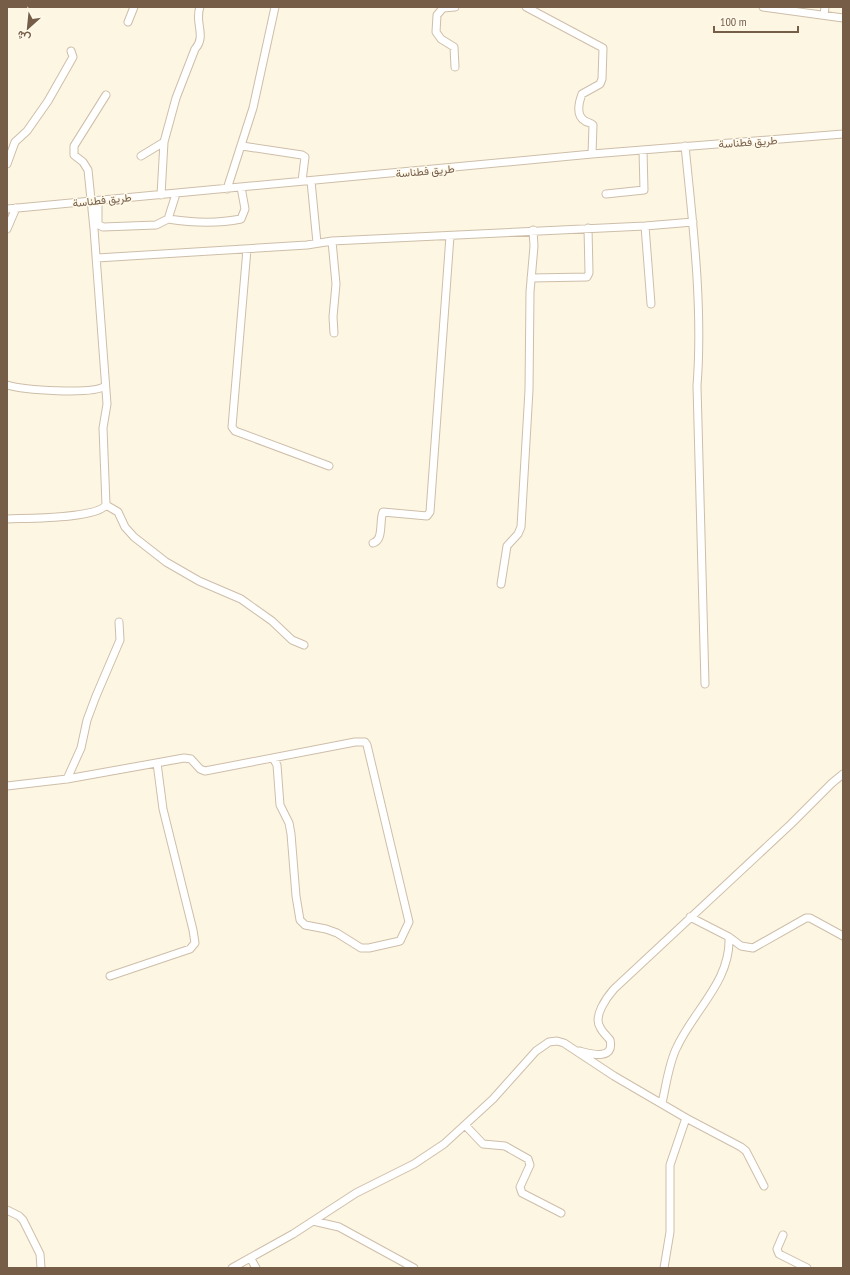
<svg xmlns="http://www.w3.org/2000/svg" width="850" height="1275" font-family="'PT Sans Narrow',Vazirmatn,sans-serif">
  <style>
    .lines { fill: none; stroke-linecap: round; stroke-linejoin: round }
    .minor-casing { stroke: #cebea9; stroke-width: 9 }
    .minor { stroke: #fff; stroke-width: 7 }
    .labels { text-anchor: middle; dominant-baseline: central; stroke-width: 3; stroke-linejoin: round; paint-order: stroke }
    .street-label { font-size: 11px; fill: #755d48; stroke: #fff9e9 }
  </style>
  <rect width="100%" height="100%" fill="#fdf6e3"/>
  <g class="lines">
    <defs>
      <path id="minor" d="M526 7 603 48 602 79 600 84 582 94C579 102 575 115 585 121 588 123 590 122 593 125L592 154
        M763 7 843 18
        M824 15 825 7
        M128 22 134 7
        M455 67 454 47 441 39 436 32 437 15 443 8 455 7
        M242 146 302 155 305 157 302 181
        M685 146C693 225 703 307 697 386L705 684
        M141 156 164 142
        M7 164 15 142 27 131 48 101 73 57 71 51
        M311 181 317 243
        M227 189 253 108 275 7
        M606 194 644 190 643 150
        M161 195 164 142 176 98 195 49C207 36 194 22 200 7
        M98 201V222L99 225 103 227 156 225 168 219 176 194
        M7 209 592 154 843 134
        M168 219C194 223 216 224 241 219L245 209 241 187
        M645 226 651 304
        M7 229 16 208
        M332 241 336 284 333 317 334 333
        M247 249 232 427 235 431 329 466
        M97 258 307 245 332 241 645 226 693 222
        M531 278 587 277 589 273 588 228
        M7 385C23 390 93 395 105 386
        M106 505 118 512 125 527 134 537 166 562 199 581 241 599 272 621 292 640 304 645
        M7 519C25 518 96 519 106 505L103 428 107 404 94 229 88 170 83 162 74 155V146L106 95
        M373 543C384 540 379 521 383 512L427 516 430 512 450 236
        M501 584 507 546 518 534 521 527 529 390 530 292 534 246 533 230
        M67 779 81 748 87 720 96 696 120 640 119 622
        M7 786 67 779 184 758 191 759 200 769 205 771 355 742H365L367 745 409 922 400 941 369 948H361L337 933 326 929 305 925 300 920 296 896 291 834 289 823 280 805 277 765 273 758
        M729 937 741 946 753 948 806 918H810L843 936
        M110 976 190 949 195 943 193 930 163 809 157 763
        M579 1051C588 1053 615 1062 610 1040 607 1036 602 1032 600 1027 593 1016 607 997 614 989L791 824 832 783 843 774
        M662 1103C666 1086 669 1062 677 1047 694 1010 731 981 729 937L690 917
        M686 1118 741 1147 746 1151 764 1186
        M465 1125 483 1144 505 1146 528 1159 530 1165 520 1187 522 1193 561 1213
        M7 1210 19 1216 23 1220 40 1254 41 1268
        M313 1221 339 1227 414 1268
        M783 1235 777 1249 779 1254 807 1268
        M251 1259 256 1268
        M232 1268 293 1234 356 1193 414 1164 444 1144 493 1099 536 1051 549 1042 557 1041 564 1043 614 1076 686 1118 670 1165V1232L664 1268"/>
    </defs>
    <use href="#minor" class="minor-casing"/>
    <use href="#minor" class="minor"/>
  </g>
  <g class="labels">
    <g class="street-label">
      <text transform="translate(748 142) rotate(-4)">طريق فطناسة</text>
      <text transform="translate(425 171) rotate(-5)">طريق فطناسة</text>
      <text transform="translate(102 200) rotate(-6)">طريق فطناسة</text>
    </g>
  </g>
  <rect width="850" height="1275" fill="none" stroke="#755d48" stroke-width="16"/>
  <g transform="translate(28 28) rotate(207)" stroke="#fff9e9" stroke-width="3" paint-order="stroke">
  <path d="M0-3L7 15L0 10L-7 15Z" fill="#755d48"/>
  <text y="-6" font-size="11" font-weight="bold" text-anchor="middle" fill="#755d48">ش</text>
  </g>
  <path d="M714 26v6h84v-6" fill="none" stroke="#755d48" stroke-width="2"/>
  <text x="720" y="26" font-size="12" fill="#755d48" stroke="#fff9e9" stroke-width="3" paint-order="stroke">100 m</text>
</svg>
